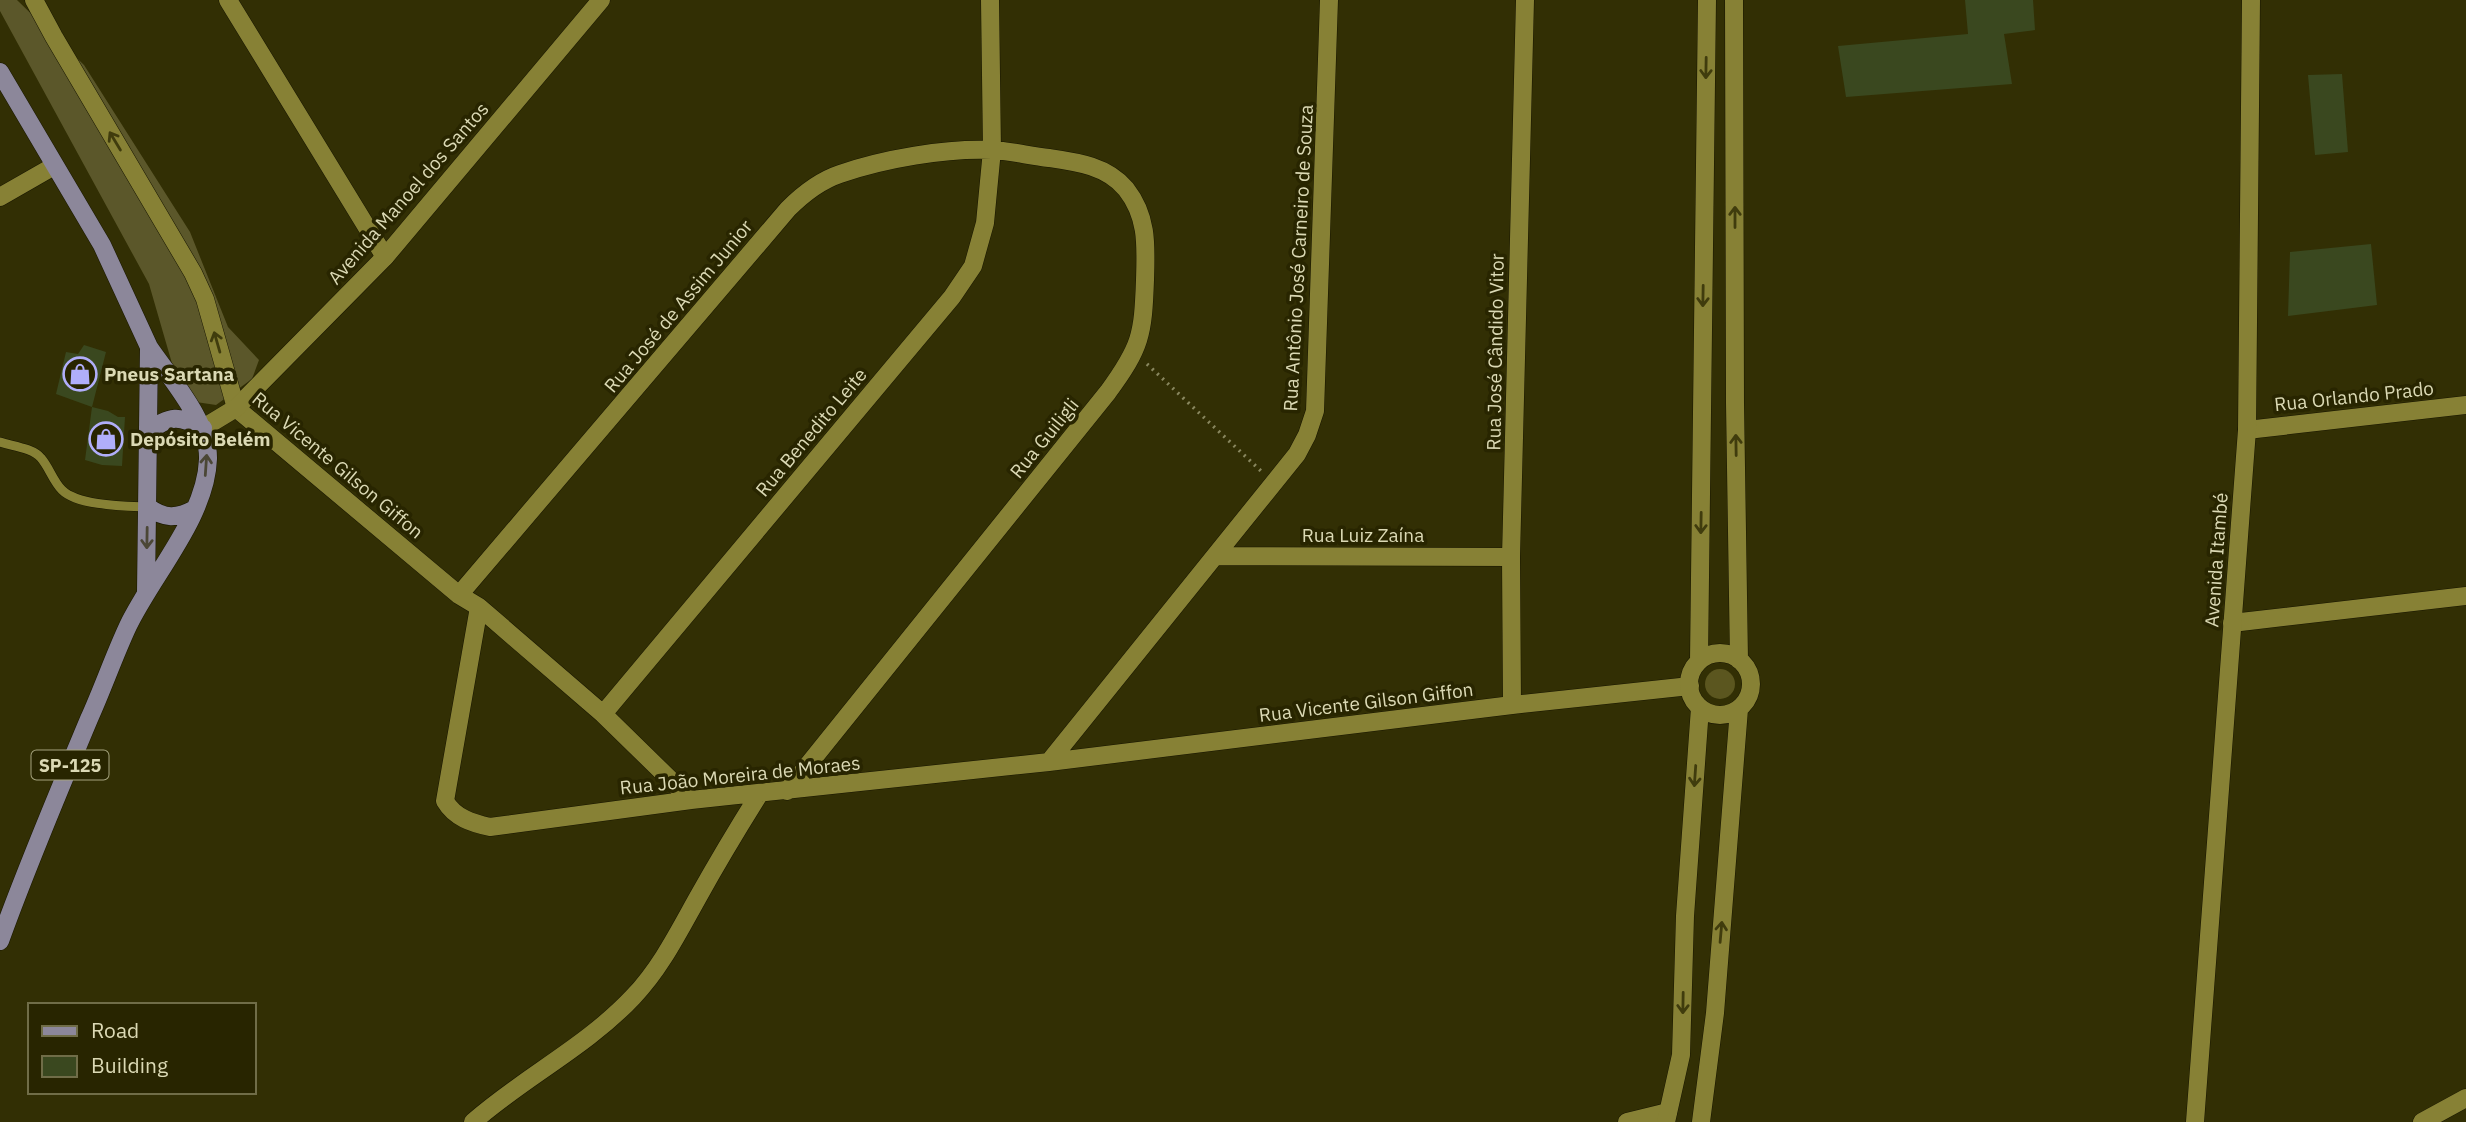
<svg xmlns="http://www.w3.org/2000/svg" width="2466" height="1122" font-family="'IBM Plex Sans',sans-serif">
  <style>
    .green { fill: #5b561f }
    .forest { fill: #5b572a }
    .building { fill: #3a481f }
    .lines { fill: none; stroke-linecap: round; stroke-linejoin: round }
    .service-casing { stroke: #181601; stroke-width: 10 }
    .minor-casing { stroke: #181601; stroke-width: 19 }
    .tertiary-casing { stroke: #181601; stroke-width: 19 }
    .secondary-casing { stroke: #181601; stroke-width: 19 }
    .primary-casing { stroke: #181601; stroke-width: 19 }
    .path { stroke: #89875f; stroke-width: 3.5; stroke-dasharray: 2 5; stroke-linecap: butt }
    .service { stroke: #878135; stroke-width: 9 }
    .minor { stroke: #878135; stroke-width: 18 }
    .tertiary { stroke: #878135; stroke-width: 18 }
    .secondary { stroke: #878135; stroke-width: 18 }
    .primary { stroke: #8c879a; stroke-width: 18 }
    .oneway { stroke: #403c0d }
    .oneway2 { stroke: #4b4736 }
    .labels { text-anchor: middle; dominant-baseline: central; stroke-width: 7; stroke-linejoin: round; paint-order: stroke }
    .shield { fill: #282500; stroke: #a5a37e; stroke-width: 2 }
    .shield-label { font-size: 18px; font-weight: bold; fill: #dbd9b4 }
    .street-label { font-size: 19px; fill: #dbd9b4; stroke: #282500 }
    .poi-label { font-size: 19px; font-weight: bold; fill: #dbd9b4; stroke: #282500; text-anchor: start }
  </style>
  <rect width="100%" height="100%" fill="#322f04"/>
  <path class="green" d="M1705 684a15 15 0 1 1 30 0a15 15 0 1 1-30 0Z"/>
  <path class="forest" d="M0 0H17L84 65 190 232 228 327 259 360 252 379 216 405 196 402 180 391 149 284 0 11Z"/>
  <path class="building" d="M1965 0H2033L2035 30 2004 34 2012 84 1846 97 1838 46 1968 34Z
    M2342 74 2348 152 2315 155 2308 75Z
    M2371 244 2377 305 2288 316 2290 252Z
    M84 345 106 352 92 407 56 394 66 352 78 354Z
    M92 407 108 411 118 417H125L122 466 102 465 85 460Z"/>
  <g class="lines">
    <defs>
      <path id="service" d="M0 442C12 446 33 448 41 458 49 467 53 481 62 490 78 506 126 506 148 507"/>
      <path id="minor" d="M34 0 54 37 193 273 205 299 236 408 459 595 479 607 603 714 691 800
        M228 0 385 257
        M0 197 54 166
        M2247 430 2466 405
        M1216 556 1511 557
        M459 595 788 209C803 194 819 181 840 174 883 159 946 148 992 150 1011 151 1030 156 1049 158 1077 162 1107 166 1126 189 1148 217 1146 246 1145 280 1143 335 1141 347 1108 392L787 791
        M479 607 445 801C455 818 472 823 490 827L691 800 1049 762 1512 705 1690 686
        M2232 623 2466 596
        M1512 705 1511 557 1525 0
        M603 714 952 297 973 266 985 223 992 150 990 0
        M1049 762 1297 454 1307 435 1315 411 1329 0
        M473 1122C524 1077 586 1047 633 997 660 969 678 933 697 899 717 863 738 828 760 793
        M1627 1122 1668 1112
        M2422 1122 2466 1098"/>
      <path id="tertiary" d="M203 428 236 408 385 257 601 0
        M2195 1122 2247 430 2251 0"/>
      <path id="secondary" d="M1734 0 1735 403 1739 660
        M1689 684a31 31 0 1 1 62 0a31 31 0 1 1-62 0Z
        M1699 660 1707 0
        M1666 1122 1681 1055 1685 916 1700 708
        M1701 1122 1715 1013 1739 709"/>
      <path id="primary" d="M0 72 102 245 149 347 146 592
        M148 432C171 415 178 415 203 428
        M148 507C165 519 176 519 195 509
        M0 941C27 866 58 793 89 719 103 688 114 656 128 626 153 574 206 517 208 459 209 421 170 378 149 347"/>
    </defs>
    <use href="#service" class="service-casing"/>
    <use href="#minor" class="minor-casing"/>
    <use href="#tertiary" class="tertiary-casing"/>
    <use href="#secondary" class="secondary-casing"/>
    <use href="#primary" class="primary-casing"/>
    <path class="path" d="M1147 364 1261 471"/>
    <use href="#service" class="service"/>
    <use href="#minor" class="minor"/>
    <use href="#tertiary" class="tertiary"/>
    <use href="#secondary" class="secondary"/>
    <use href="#primary" class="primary"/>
  </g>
  <defs><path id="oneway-shaft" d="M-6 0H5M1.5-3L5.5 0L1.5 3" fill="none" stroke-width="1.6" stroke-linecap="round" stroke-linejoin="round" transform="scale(1.75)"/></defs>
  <g class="oneway">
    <use href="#oneway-shaft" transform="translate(1706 68) rotate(91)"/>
    <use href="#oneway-shaft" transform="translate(115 141) rotate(-121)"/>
    <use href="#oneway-shaft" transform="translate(1735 217) rotate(-90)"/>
    <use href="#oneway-shaft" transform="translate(1703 296) rotate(91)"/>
    <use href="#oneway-shaft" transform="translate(217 342) rotate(-106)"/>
    <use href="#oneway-shaft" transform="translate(1736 445) rotate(-91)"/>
    <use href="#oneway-shaft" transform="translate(1701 523) rotate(91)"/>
    <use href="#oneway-shaft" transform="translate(1695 776) rotate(94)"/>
    <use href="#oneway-shaft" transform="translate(1721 932) rotate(-85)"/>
    <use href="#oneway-shaft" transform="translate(1683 1003) rotate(91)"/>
  </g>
  <g class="oneway2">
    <use href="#oneway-shaft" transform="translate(206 465) rotate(-86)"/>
    <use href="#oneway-shaft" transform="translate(147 538) rotate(91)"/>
  </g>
  <defs>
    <symbol id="shop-ring" viewBox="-11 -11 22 22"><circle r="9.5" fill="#282500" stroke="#b0aefa" stroke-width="1.5"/><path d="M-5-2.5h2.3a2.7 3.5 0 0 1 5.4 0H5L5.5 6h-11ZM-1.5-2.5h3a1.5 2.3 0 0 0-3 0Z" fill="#b0aefa"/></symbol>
  </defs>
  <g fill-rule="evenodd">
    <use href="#shop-ring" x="61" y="355" width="38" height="38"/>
    <use href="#shop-ring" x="87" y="420" width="38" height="38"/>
  </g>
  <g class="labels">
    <rect class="shield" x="31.5" y="750.5" width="77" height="29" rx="5"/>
    <g class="shield-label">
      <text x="70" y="765">SP-125</text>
    </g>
    <g class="street-label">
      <text transform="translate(408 193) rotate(-49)">Avenida Manoel dos Santos</text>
      <text transform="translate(1298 258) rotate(-87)">Rua Antônio José Carneiro de Souza</text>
      <text transform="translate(678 306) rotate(-50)">Rua José de Assim Junior</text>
      <text transform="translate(1495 352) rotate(-89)">Rua José Cândido Vitor</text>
      <text transform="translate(2354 396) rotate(-6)">Rua Orlando Prado</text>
      <text transform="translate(811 432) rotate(-50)">Rua Benedito Leite</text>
      <text transform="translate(1044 438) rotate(-51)">Rua Guiligli</text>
      <text transform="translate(338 465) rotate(40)">Rua Vicente Gilson Giffon</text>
      <text x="1363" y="535">Rua Luiz Zaína</text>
      <text transform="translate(2216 560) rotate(-86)">Avenida Itambé</text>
      <text transform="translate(1366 702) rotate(-7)">Rua Vicente Gilson Giffon</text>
      <text transform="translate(740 775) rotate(-6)">Rua João Moreira de Moraes</text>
    </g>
    <g class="poi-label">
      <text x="104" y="374">Pneus Sartana</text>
      <text x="130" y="439">Depósito Belém</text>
    </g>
  </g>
  <rect x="28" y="1003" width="228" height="91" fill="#282500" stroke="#706d48" stroke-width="2"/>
  <rect x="42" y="1026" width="35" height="10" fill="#8c879a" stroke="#706d48" stroke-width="2"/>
  <text x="91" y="1038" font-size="21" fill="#dbd9b4">Road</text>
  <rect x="42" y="1056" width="35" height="21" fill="#3a481f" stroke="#706d48" stroke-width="2"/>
  <text x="91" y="1073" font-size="21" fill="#dbd9b4">Building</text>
</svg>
